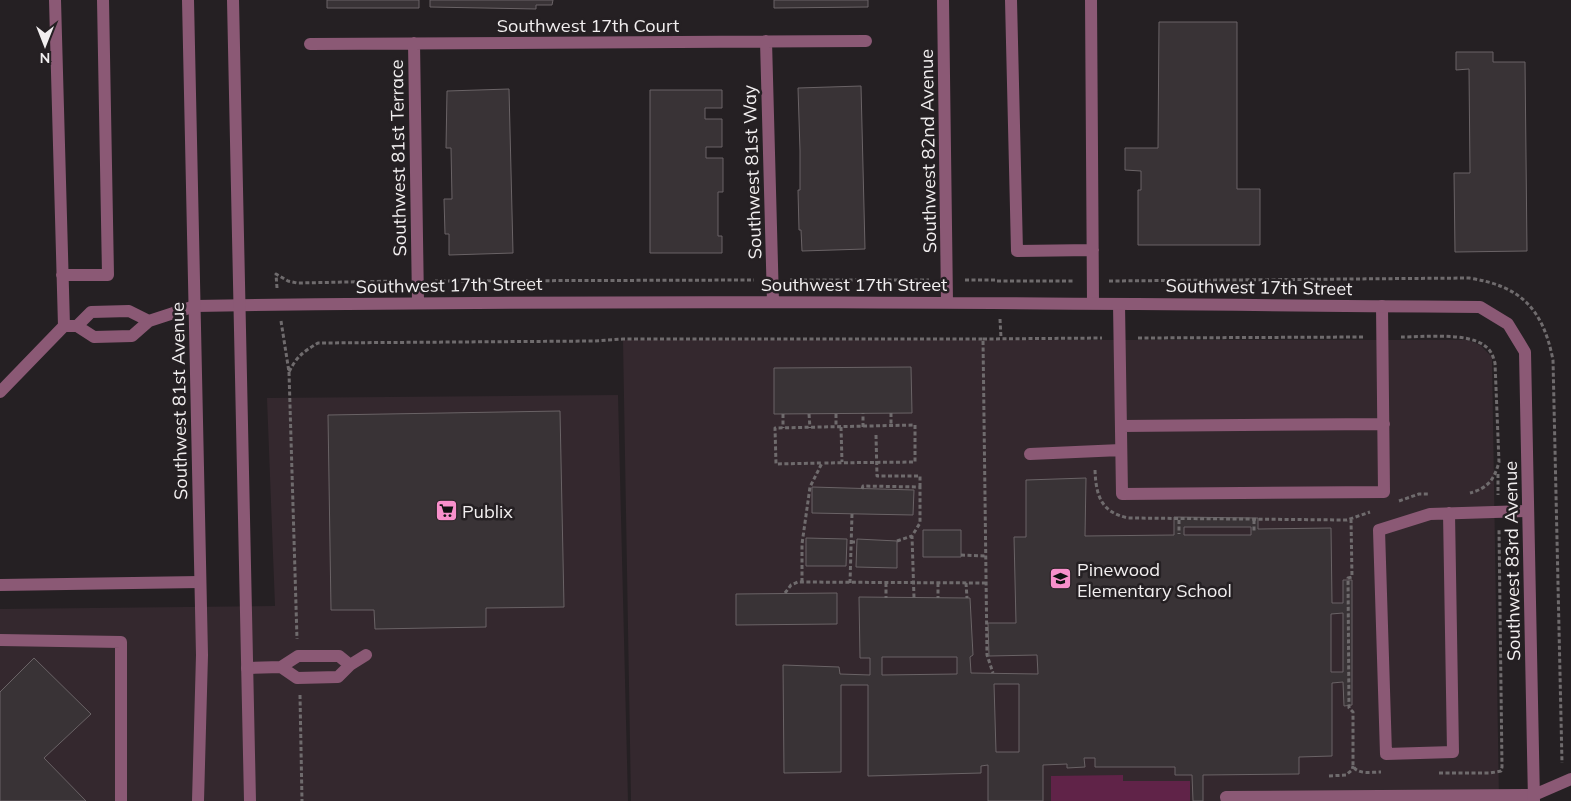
<svg xmlns="http://www.w3.org/2000/svg" width="1571" height="801" font-family="Mulish,sans-serif">
  <style>
    .built { fill: #34282e }
    .green { fill: #602348 }
    .building { fill: #393336; stroke: #6a6366; fill-rule: evenodd }
    .lines { fill: none; stroke-linecap: round; stroke-linejoin: round }
    .path { stroke: #6f6b6d; stroke-width: 3; stroke-dasharray: 4 2.5; stroke-linecap: butt }
    .service { stroke: #8b5975; stroke-width: 12 }
    .minor { stroke: #8b5975; stroke-width: 12 }
    .tertiary { stroke: #8b5975; stroke-width: 12 }
    .labels { text-anchor: middle; dominant-baseline: central; stroke-width: 5; stroke-linejoin: round; paint-order: stroke }
    .street-label { font-size: 18px; fill: #f2eff0; stroke: #252023 }
    .poi-label { font-size: 18px; fill: #f2eff0; stroke: #252023; text-anchor: start }
  </style>
  <rect width="100%" height="100%" fill="#252023"/>
  <path class="built" d="M623 340H1468L1480 345 1492 357 1499 801H631Z
    M618 395 628 801H0V609L275 606 267 398Z"/>
  <path class="green" d="M1123 775V781H1190V801H1051V776Z"/>
  <path class="building" d="M327 0H419V8H327Z
    M430 0H553L552 5H536V9L430 7Z
    M774 0H868V7L774 8Z
    M1159 22H1237V189H1260V245H1138V190H1141V171L1125 170V148H1158Z
    M1456 52H1493V62H1525L1527 251 1455 252 1454 173H1470L1469 69 1456 70Z
    M861 86 865 249 802 251 801 230H799L798 190H800V151L798 88Z
    M509 89 513 253 449 255V234H445L444 199H452L451 148H446L447 91Z
    M650 90H722V108H705V119H722V147H706V158H723V192H718V236H722V253H650Z
    M911 367 912 413 774 414V368Z
    M560 411 564 607 486 608V627L375 629 374 610H331L328 415Z
    M1086 478 1085 536 1174 535V517L1258 518V529L1331 528 1332 603H1343V580H1352V705L1344 706 1343 682 1332 683V756L1299 757V774L1203 775V801H1193L1192 775H1175V767H1095V758H1084L1085 767 1067 768V764L1043 765V801H988V765L981 766V773L868 776V685H841V772L784 773 783 665 839 667 840 674 870 675V658H860L859 597 970 598 973 655 970 657 971 673 1038 674 1037 655 989 656 988 623H1016L1014 537H1026V480ZM1184 527H1251V535H1184ZM1343 613V672H1331V614ZM882 657H957V674L882 675ZM994 684H1019V752H996Z
    M812 487 914 490 913 515 812 513Z
    M923 530H961V557H923Z
    M806 538 847 539 846 566H806Z
    M857 539 897 541V568L856 567Z
    M837 593V624L736 625V594Z
    M34 658 91 714 44 758 86 801H0V692Z"/>
  <g class="lines">
    <path class="path" d="M790 280H929
      M965 280H997
      M435 281 754 280
      M997 281H1075
      M1109 281 1469 278C1521 286 1543 309 1553 360L1562 763
      M277 288 276 274 288 281 297 283 399 281
      M1000 319 1001 338
      M281 321 289 372C297 356 303 352 318 343L595 341 623 339H983L987 655 993 673
      M1401 337C1423 337 1468 332 1485 346 1491 350 1493 356 1495 363L1499 462C1494 480 1488 488 1470 493
      M1138 338 1364 337
      M983 339 1102 338
      M289 372 297 639
      M891 413V426
      M783 414V428
      M809 414 810 428
      M836 414V427
      M841 427 842 462
      M863 427V413
      M876 435 877 476H920V487
      M1095 470C1096 496 1101 512 1128 518L1347 520 1370 512
      M1498 474V495
      M862 489 863 486 920 487V523L912 536 914 598
      M1399 501 1419 494H1429
      M1351 519 1352 577 1348 578 1349 708 1353 712V766C1358 775 1371 772 1381 772
      M1179 520V534
      M1254 520V532
      M897 541 912 536
      M851 542H857
      M961 555 985 556
      M802 582V544L810 487 822 463 776 464 775 428 915 425V462L822 463
      M850 583 852 514
      M886 583V598
      M938 583V598
      M966 583 967 598
      M785 593 791 585 798 582 986 583
      M300 695 302 801
      M1439 773H1490L1501 771 1502 767 1499 529
      M1329 776 1346 775 1352 770 1353 766"/>
    <path class="service" d="M55 0 64 326
      M1011 0 1017 251 1093 250
      M1091 0 1093 303
      M62 275H108L103 0
      M1119 304 1122 494 1384 492 1382 306
      M77 326 91 312 129 311 149 321
      M0 392 64 326H77L94 337 132 336 149 321 195 306
      M1121 426 1384 424
      M1030 454 1121 450
      M1449 513 1453 752 1386 754 1379 530 1430 514 1528 511
      M0 585 200 582
      M0 640 121 642V801
      M281 667 297 678 338 677 350 665 366 655
      M247 668 281 667 298 656H339L350 665
      M1227 801 1226 797 1534 795"/>
    <path class="minor" d="M943 0 947 302
      M766 41 773 302
      M414 43 418 302
      M310 44 866 41
      M195 306C623 299 1052 303 1480 307L1508 324 1525 352 1534 801
      M1534 795 1571 779"/>
    <path class="tertiary" d="M188 0 202 655 198 801
      M233 0 250 801"/>
  </g>
  <defs>
    <symbol id="supermarket-square" viewBox="-11 -11 22 22"><rect x="-9" y="-9" width="18" height="18" rx="4" fill="#f890cb" stroke="#252023"/><path d="M-6-5.5h2.5l.6 2H6L4.5 2H-2.5L-4.4-4H-6ZM-1.5 3.2a1.3 1.3 0 1 0 .1 0ZM3 3.2a1.3 1.3 0 1 0 .1 0Z" fill="#111"/></symbol>
    <symbol id="school-square" viewBox="-11 -11 22 22"><rect x="-9" y="-9" width="18" height="18" rx="4" fill="#f890cb" stroke="#252023"/><path d="M0-5L7-2L0 1L-7-2ZM-4 1L0 2.5L4 1V4Q0 6-4 4Z" fill="#111"/></symbol>
  </defs>
  <g fill-rule="evenodd">
    <use href="#supermarket-square" x="434" y="498" width="25" height="25"/>
    <use href="#school-square" x="1048" y="566" width="25" height="25"/>
  </g>
  <g class="labels">
    <g class="street-label">
      <text x="588" y="25">Southwest 17th Court</text>
      <text transform="translate(928 151) rotate(-91)">Southwest 82nd Avenue</text>
      <text transform="translate(398 158) rotate(-91)">Southwest 81st Terrace</text>
      <text transform="translate(752 172) rotate(-92)">Southwest 81st Way</text>
      <text x="854" y="284">Southwest 17th Street</text>
      <text transform="translate(449 285) rotate(-1)">Southwest 17th Street</text>
      <text transform="translate(1259 287) rotate(1)">Southwest 17th Street</text>
      <text transform="translate(179 401) rotate(-91)">Southwest 81st Avenue</text>
      <text transform="translate(1512 561) rotate(-91)">Southwest 83rd Avenue</text>
    </g>
    <g class="poi-label">
      <text x="462" y="511">Publix</text>
      <text x="1077" y="569">Pinewood<tspan x="1077" dy="21">Elementary School</tspan></text>
    </g>
  </g>
  <g transform="translate(45 45) rotate(180)" stroke="#252023" stroke-width="4" paint-order="stroke">
  <path d="M0-4L9 19L0 12L-9 19Z" fill="#f2eff0"/>
  <text y="-8" font-size="14" font-weight="bold" text-anchor="middle" fill="#f2eff0">N</text>
  </g>
</svg>
